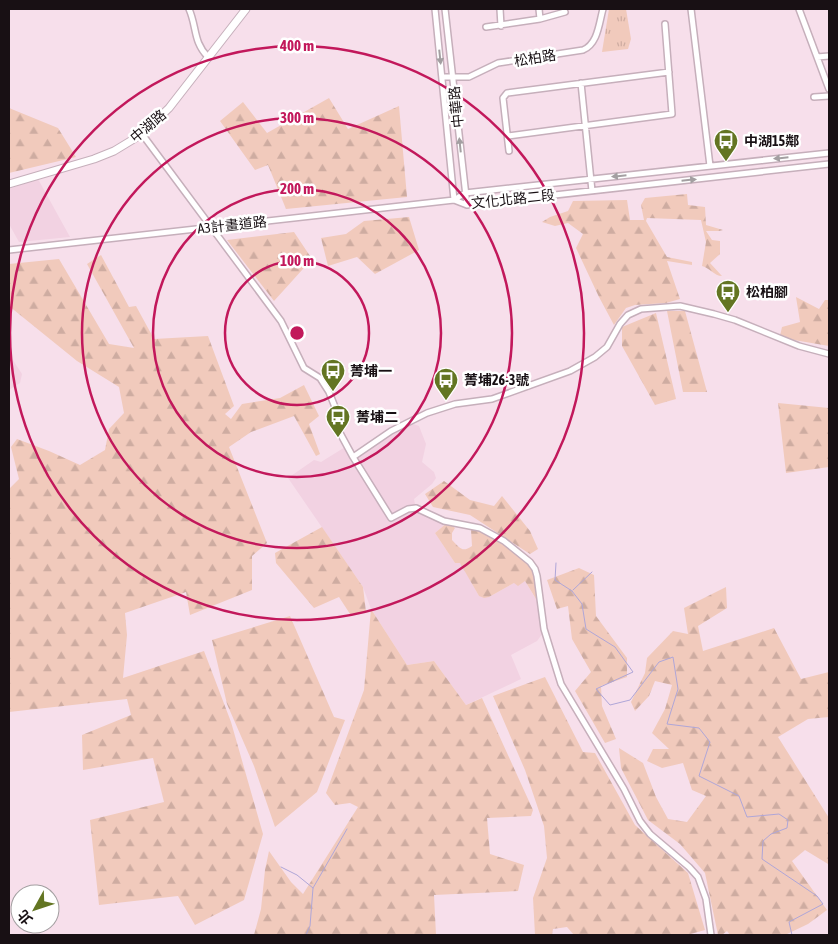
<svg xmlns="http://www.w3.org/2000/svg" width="838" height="944" font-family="'Asap Condensed','Noto Sans TC',sans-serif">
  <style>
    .built { fill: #f2d2e2 }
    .forest { fill: url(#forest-firs) }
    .park { fill: url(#park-tufts) }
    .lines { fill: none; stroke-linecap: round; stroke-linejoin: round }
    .stream { stroke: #afa6d8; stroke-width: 1 }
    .minor-casing { stroke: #c6afbb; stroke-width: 8 }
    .major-casing { stroke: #c6afbb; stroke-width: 9 }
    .minor { stroke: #fff; stroke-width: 5 }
    .major { stroke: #fff; stroke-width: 7 }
    .oneway { fill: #a39fa1 }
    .ring { fill: none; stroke: #c2185b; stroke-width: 2.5 }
    .labels { text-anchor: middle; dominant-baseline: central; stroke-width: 5; stroke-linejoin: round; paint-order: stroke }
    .street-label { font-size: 14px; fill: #181014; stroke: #fff }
    .poi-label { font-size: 14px; font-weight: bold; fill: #181014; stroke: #fff; text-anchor: start }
    .centre { fill: #c2185b; stroke: #fff; stroke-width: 2.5 }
    .ring-label { font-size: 15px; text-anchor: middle; font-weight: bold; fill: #c2185b; stroke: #fff; stroke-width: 5; stroke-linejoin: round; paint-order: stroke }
  </style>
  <defs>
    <pattern id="forest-firs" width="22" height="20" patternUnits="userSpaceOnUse" patternTransform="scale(1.25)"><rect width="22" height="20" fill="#f1cabc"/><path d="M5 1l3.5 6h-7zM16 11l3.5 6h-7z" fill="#ceaca1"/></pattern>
    <pattern id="park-tufts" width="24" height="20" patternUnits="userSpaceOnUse" patternTransform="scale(1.25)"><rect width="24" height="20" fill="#f1cabc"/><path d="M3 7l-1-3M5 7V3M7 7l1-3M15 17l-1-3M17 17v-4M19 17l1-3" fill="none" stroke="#ceaca1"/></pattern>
  </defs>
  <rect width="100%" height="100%" fill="#f7dfeb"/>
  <path class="built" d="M38 179 70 237 19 242 9 224V189Z
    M9 354 22 374 20 383 9 390Z
    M410 423 419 426 426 444 422 462 434 472 436 478 432 484 414 499 416 509 448 522 435 533 455 563 460 562 479 596 489 597 514 583 525 581 534 596 536 598 539 595V614L543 633 537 641 511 655 521 679 466 705 434 661 407 665 371 609 363 587 288 478 314 460 321 462 350 444 358 457Z"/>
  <path class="forest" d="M329 98 348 129 399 106 407 197 286 209 268 165 255 170 220 121 243 102 267 133Z
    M9 108 58 128 76 157 9 173Z
    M687 194 688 205 705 207 706 225 723 230 719 231H706L712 240 720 241V254L710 263 722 276C714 276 710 268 702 266L706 242 701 220 647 218 646 221 667 257 692 262V265L667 261 680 299 666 303 635 305 626 308 614 325 599 297 576 248 583 234 568 223 555 226 542 222 550 217 568 211 573 201 627 200 630 220H644L641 205 645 198Z
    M409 217 419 250 375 274 357 257 328 266 321 238 346 234 364 221Z
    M294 232 312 259 274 301 227 240Z
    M101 255 129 307 136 306 154 339 208 336 234 406 225 414 231 419 242 404 280 398 304 385 319 416 309 424 320 454 316 456 294 416 251 432 229 447 267 543 252 556V590L190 615 186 592 125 613 127 635 123 678 204 651 231 722 263 834 244 900 195 925 178 896 99 905 90 820 164 802 153 758 83 770 82 735 131 715 127 699 9 712V489L19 479 11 447 17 439 49 451 80 465 105 450 109 429 124 413 119 387 77 361 9 306V264L59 259 109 344 134 348 87 264Z
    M796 297 819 309 825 300H829V346L794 340 780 336 782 327 800 322Z
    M667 311H685L707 392H683Z
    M656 313 676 399 655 405 622 346V327Z
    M778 403 829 408V467L786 473Z
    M444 481 470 500 494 506 502 496 530 531 538 549 530 554 470 515 433 507 425 494Z
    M448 522 455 528 452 533V540C460 548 462 553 472 546L471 530 486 531 531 563 539 595 536 599 525 581 518 586 514 583 489 597 484 598 479 596 460 563H455L435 533Z
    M322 527 363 587 366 612 350 614 339 597 314 608 276 563 275 553Z
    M579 568 594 575 596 616 627 658V677L601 686 602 706 616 739 605 743 575 691 591 672 572 639 568 606 557 609 547 580Z
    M726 587 727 608 698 626 703 651 774 628 801 679 829 672V717L808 719 778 737 829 818V866L828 864 805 850 792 861 827 910 808 924 785 935H730L727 931 722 935H718L705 873 680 844 648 820 621 768 619 748 643 763 656 797 668 819 687 822 706 796 692 790 683 763 662 768 647 761 653 749H669L652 733 665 709 672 685 655 681 649 696 635 711 631 702 645 673 647 658 673 631 688 634 684 608Z
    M371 609 407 665 434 661 466 705 482 698 533 810 531 816 487 818 490 854 524 865 518 891 434 895 436 935H254L261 909 265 870 269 851 291 882 303 894 358 807 350 803 335 805 326 793 364 690Z
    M290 616 334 717 345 720 317 792 275 827 254 766 227 704 212 640Z
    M545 677 583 752 595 753 635 825 688 873 705 930 687 935H574L567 927 553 929 552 935H535L533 898 547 858 544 826 525 770 493 696Z"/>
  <path class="park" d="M609 9H626L631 39 628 49 602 52Z"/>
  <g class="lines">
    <path class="stream" d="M556 563 555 580 572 591 582 604 586 629 615 647 633 672 596 689 610 705 630 700 659 662 673 657 678 689 667 724 699 728 710 742 699 776 739 796 747 817 779 814 788 820 787 828 771 834 763 841 762 859 817 896 823 904 789 922 792 935
      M573 590 592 572
      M281 867 297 875 313 888
      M306 935 310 926 313 888 347 829"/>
    <defs>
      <path id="minor" d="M189 9C197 27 193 42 208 57
        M435 9 454 200
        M445 9 467 205
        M500 9 501 26
        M539 9 540 19
        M691 9 710 166
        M799 9 829 89
        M486 27 540 19 565 12
        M817 57 829 56
        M442 77H469L498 63 583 50C598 44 599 23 603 9
        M581 83 592 191
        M814 97 829 96
        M142 134 281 321 304 368 320 378 329 392 337 412 340 433 353 457 391 431 427 413 455 404 492 399 570 371 595 357 607 347 620 324 628 315 641 309 680 306 714 314 735 320 799 346 829 354
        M508 136 672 114 665 24
        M509 151 503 98 507 93 669 72
        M454 200 467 205 829 164
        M9 250 454 200 465 193 829 153
        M353 457 391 518 408 509 416 508 444 521 480 528 504 541 530 562 535 569 537 576 544 629 561 684 624 789 640 821 650 834 689 867 698 877 706 899 711 935"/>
      <path id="major" d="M9 184 94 159 114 151 142 134 169 108 246 9"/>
    </defs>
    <use href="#minor" class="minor-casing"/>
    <use href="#major" class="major-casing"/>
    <use href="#minor" class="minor"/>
    <use href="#major" class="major"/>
  </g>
  <defs><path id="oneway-solid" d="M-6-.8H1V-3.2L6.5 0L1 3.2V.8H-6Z" transform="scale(1.25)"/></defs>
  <g class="oneway">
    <use href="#oneway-solid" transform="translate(440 57) rotate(84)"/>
    <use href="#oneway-solid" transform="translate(460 145) rotate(-96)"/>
    <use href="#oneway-solid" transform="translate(781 158) rotate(174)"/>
    <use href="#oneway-solid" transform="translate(619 176) rotate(174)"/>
    <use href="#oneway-solid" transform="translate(689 180) rotate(-6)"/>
  </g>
  <g class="ring">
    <circle cx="297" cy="333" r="72"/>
    <circle cx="297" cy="333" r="144"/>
    <circle cx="297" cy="333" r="215"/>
    <circle cx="297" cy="333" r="287"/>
  </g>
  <defs>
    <symbol id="bus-pin" viewBox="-11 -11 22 30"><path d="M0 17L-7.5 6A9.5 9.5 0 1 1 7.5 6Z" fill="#637522" stroke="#fff"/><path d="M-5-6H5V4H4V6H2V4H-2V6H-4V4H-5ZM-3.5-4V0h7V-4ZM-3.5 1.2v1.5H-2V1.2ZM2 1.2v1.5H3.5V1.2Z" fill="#fff"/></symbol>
  </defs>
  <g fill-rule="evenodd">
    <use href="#bus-pin" x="712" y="127" width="28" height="38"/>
    <use href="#bus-pin" x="714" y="278" width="28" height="38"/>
    <use href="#bus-pin" x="319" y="357" width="28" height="38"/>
    <use href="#bus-pin" x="432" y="366" width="28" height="38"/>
    <use href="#bus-pin" x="324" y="403" width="28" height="38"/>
  </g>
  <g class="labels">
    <g class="street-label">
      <text transform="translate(535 58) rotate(-9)">松柏路</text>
      <text transform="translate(456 107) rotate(-96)">中華路</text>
      <text transform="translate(148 126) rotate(-40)">中湖路</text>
      <text transform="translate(513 199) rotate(-6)">文化北路二段</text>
      <text transform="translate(232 225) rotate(-6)">A3計畫道路</text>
    </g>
    <g class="poi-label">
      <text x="744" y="141">中湖15鄰</text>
      <text x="746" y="292">松柏腳</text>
      <text x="350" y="371">菁埔一</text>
      <text x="464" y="380">菁埔26-3號</text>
      <text x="356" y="417">菁埔二</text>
    </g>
  </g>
  <circle cx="297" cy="333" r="8" class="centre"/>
  <g class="ring-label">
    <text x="297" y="51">400 m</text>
    <text x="297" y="123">300 m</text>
    <text x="297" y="194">200 m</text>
    <text x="297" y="266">100 m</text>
  </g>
  <rect width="838" height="944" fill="none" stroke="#181014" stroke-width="20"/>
  <g transform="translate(35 909) rotate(230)"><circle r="24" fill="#ffffff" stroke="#a39fa1"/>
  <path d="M0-4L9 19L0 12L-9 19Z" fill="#637522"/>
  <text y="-8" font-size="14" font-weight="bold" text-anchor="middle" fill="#181014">北</text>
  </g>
</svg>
